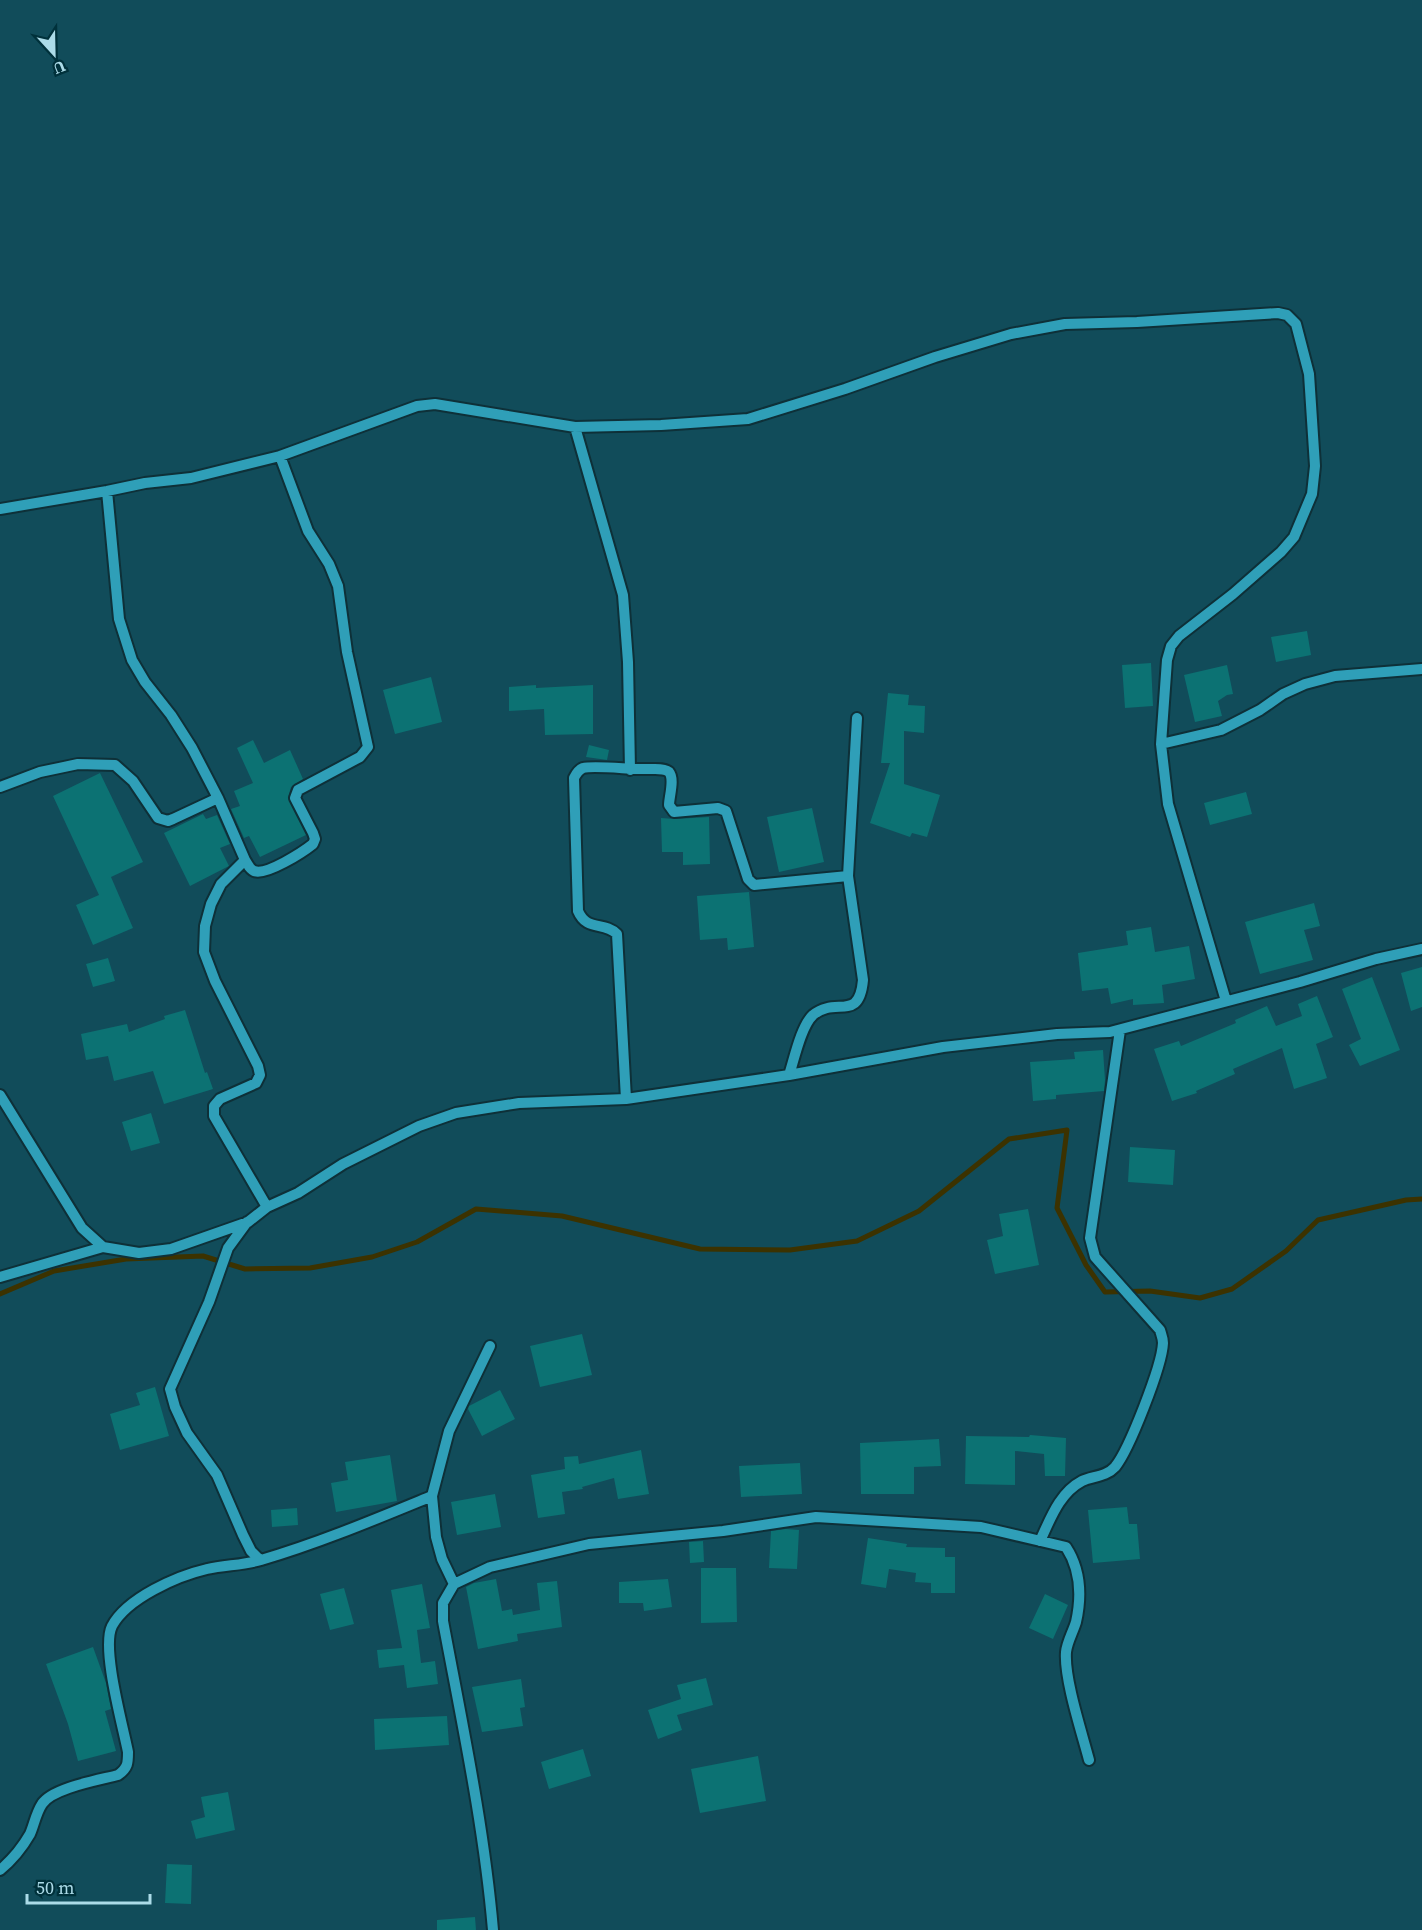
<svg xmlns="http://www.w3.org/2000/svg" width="1422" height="1930" font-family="'Source Serif 4',serif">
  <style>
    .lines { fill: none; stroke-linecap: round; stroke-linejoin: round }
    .stream { stroke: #3c3200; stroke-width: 5 }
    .building { fill: #0c7273 }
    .minor-casing { stroke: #0e3038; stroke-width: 14 }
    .minor { stroke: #2f9fb8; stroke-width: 10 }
  </style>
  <rect width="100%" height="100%" fill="#114c5a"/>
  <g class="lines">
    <path class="stream" d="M0 1294 54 1271 126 1259 203 1256 245 1269 310 1268 372 1257 417 1242 476 1209 562 1216 700 1249 790 1250 857 1241 919 1211 1009 1139 1067 1130 1057 1208 1086 1265 1105 1292 1150 1291 1200 1298 1232 1289 1286 1251 1318 1220 1406 1200 1422 1199"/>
  </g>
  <path class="building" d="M1307 631 1311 655 1276 662 1271 637Z
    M1151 663 1153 706 1125 708 1122 665Z
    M1227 665 1233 694 1227 695 1218 701 1222 716 1195 722 1184 675Z
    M431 677 442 722 395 734 383 690Z
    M536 685V688L593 685V734L545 735 544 709 509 711V687Z
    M888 693 909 695 908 705 925 706 924 733 904 731V784L940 795 927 837 912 833 910 837 870 823 890 763H881Z
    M253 740 264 763 290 750 303 779 291 787 288 798 306 835 260 857 249 836 244 838 231 809 240 806 234 791 253 783 237 748Z
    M589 745 609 750 607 760 586 757Z
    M100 773 143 862 111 877 133 928 93 945 76 905 99 895 53 796Z
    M1246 792 1252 814 1210 825 1204 803Z
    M812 808 824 862 779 872 767 817Z
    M203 814 206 819 217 815 230 844 220 848 229 866 190 886 164 833Z
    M709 817 710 864 683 865V852H662L661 818 675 819Z
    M749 892 754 947 728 950 727 938 700 940 697 896Z
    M1314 903 1320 926 1304 930 1313 960 1260 974 1245 922Z
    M1151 927 1155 952 1189 946 1195 979 1162 985 1164 1003 1133 1005V999L1111 1004 1108 988 1082 991 1078 953 1128 945 1126 931Z
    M108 958 115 981 93 987 86 964Z
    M1422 967V1007L1411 1011 1401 973Z
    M1372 977 1400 1050 1360 1066 1349 1045 1361 1039 1342 989Z
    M1317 996 1333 1037 1316 1044 1327 1078 1294 1089 1282 1048 1233 1069 1235 1074 1196 1091 1197 1093 1172 1101 1154 1049 1179 1041 1181 1046 1236 1023 1235 1020 1267 1006 1276 1026 1302 1016 1298 1004Z
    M185 1010 205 1073 207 1072 213 1089 164 1104 153 1071 114 1081 108 1056 86 1060 81 1034 127 1024 129 1032 165 1019 164 1016Z
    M1103 1050 1105 1080 1104 1091 1056 1095V1099L1033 1101 1030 1062 1075 1059 1074 1052Z
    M151 1113 160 1143 131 1151 122 1122Z
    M1130 1147 1175 1150 1173 1185 1128 1182Z
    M1028 1209 1039 1265 995 1274 987 1240 1003 1236 999 1214Z
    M582 1334 592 1375 540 1387 530 1346Z
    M155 1387 169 1436 120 1450 110 1414 140 1405 136 1393Z
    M500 1390 515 1419 482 1436 468 1409 469 1406Z
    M1030 1435 1066 1438 1065 1476H1045L1044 1454 1015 1451V1485L965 1484 966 1436 1029 1437Z
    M939 1439 941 1466 914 1467V1494H861L860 1443Z
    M641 1450 649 1494 618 1499 614 1478 582 1487 583 1489 562 1492 565 1514 538 1518 531 1475 565 1469 564 1457 578 1456 579 1464Z
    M390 1455 397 1501 336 1512 331 1483 348 1480 345 1462Z
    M800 1463 802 1494 741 1497 739 1466Z
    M495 1494 501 1527 457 1535 451 1502Z
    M1127 1507 1129 1524H1137L1140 1559 1093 1563 1088 1510Z
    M297 1508 298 1525 272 1527 271 1510Z
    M786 1529 799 1530 797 1569 769 1568 771 1531Z
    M868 1538 907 1544 906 1547 945 1548V1557H955V1593H931V1583L915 1582 916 1573 889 1569 886 1588 861 1584Z
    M703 1541 704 1562 690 1563 689 1542Z
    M701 1568H736L737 1622 701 1623Z
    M496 1579 502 1611 512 1609 513 1615 540 1610 537 1583 557 1581 562 1627 517 1634 518 1641 478 1649 466 1587 474 1583Z
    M668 1579 672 1607 644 1611 643 1603H619V1582Z
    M422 1584 430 1628 417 1630 421 1663 435 1661 438 1684 407 1688 404 1665 379 1668 377 1650 402 1648 391 1590Z
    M344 1588 354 1624 330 1630 320 1594Z
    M1045 1594 1068 1605 1053 1639 1029 1628Z
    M93 1647 106 1683 111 1709 105 1711 116 1751 78 1761 68 1724 46 1664Z
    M706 1678 713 1705 677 1715 682 1730 658 1739 648 1710 681 1699 677 1685Z
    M521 1679 525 1707 520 1708 523 1726 482 1732 472 1687Z
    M447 1716 449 1745 375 1750 374 1719Z
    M583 1749 591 1776 549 1789 541 1762Z
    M758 1756 766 1801 700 1813 691 1769Z
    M228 1792 235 1830 196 1839 191 1821 205 1817 201 1797Z
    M167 1864 192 1865 191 1904 165 1903Z
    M475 1917 476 1930H437V1920Z"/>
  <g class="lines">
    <defs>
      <path id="minor" d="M575 427 623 595 628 662 630 770
        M107 491 119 619 132 660 145 682 171 715 192 748 218 798 245 860 221 884 211 904 205 926 204 952 215 981 258 1066 260 1075 256 1083 220 1099 214 1106V1116L267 1207
        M0 509 107 491 145 483 191 478 280 456 417 406 435 404 575 427 661 425 748 419 845 389 935 357 1011 334 1065 324 1137 322 1278 313 1287 315 1296 324 1309 374 1315 466 1312 494 1294 537 1281 552 1233 594 1179 636 1171 646 1167 660 1161 744 1168 804 1226 1001
        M1161 744 1221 730 1260 710 1283 694 1305 684 1335 676 1422 669
        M0 787 40 772 78 764 115 765 133 781 158 818 168 821 173 819 218 798
        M245 860C248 864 249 869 254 871 266 876 303 852 313 844L315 839 313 833 295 798 298 790 360 757 368 747 347 652 338 586 329 564 308 531 280 456
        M789 1075C794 1060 801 1026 813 1015 836 996 859 1023 863 980L848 876 857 718
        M0 1095 82 1228 103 1247 139 1253 171 1249 248 1222 267 1207 298 1193 343 1164 419 1126 456 1113 519 1103 626 1099 789 1075 943 1047 1057 1034 1110 1032 1300 982 1376 959 1422 949
        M626 1099 617 934C604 921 587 932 578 911L574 778C576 774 578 770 583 768 594 765 636 770 650 769 656 769 664 768 669 772 675 779 669 797 669 805L674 812 718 808 726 811 748 879 754 885 848 876
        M247 1222 228 1248 209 1302 170 1389 175 1407 187 1433 217 1475 243 1535 251 1551 260 1560
        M0 1277 103 1247
        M1040 1541C1050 1520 1059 1493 1082 1481 1092 1476 1106 1477 1115 1467 1129 1450 1162 1366 1163 1343 1163 1338 1161 1334 1160 1330L1095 1257 1090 1238 1120 1030
        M454 1584 442 1559 436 1537 432 1496 449 1431 490 1346
        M0 1870C12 1860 22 1848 30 1834 34 1825 36 1813 42 1804 52 1788 99 1780 118 1775 128 1768 128 1763 128 1752 123 1726 101 1648 112 1626 127 1598 177 1576 207 1569 225 1565 244 1565 261 1560 319 1543 376 1519 432 1496
        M493 1930C484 1826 462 1723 443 1621V1603L454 1584 490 1567 589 1544 723 1531 816 1517 981 1527 1066 1547C1081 1570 1082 1595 1076 1622 1073 1632 1067 1642 1066 1652 1064 1679 1082 1733 1089 1760"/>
    </defs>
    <use href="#minor" class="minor-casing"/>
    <use href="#minor" class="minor"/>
  </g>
  <g transform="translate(54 54) rotate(158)" stroke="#00313b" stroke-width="4.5" paint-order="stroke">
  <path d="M0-4.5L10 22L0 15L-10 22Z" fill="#acdbe8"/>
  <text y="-9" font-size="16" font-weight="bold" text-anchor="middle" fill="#acdbe8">U</text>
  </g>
  <path d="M27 1894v9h123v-9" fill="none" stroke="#acdbe8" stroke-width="3"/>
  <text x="36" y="1894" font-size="18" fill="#acdbe8" stroke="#00313b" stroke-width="4.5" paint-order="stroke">50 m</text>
</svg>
